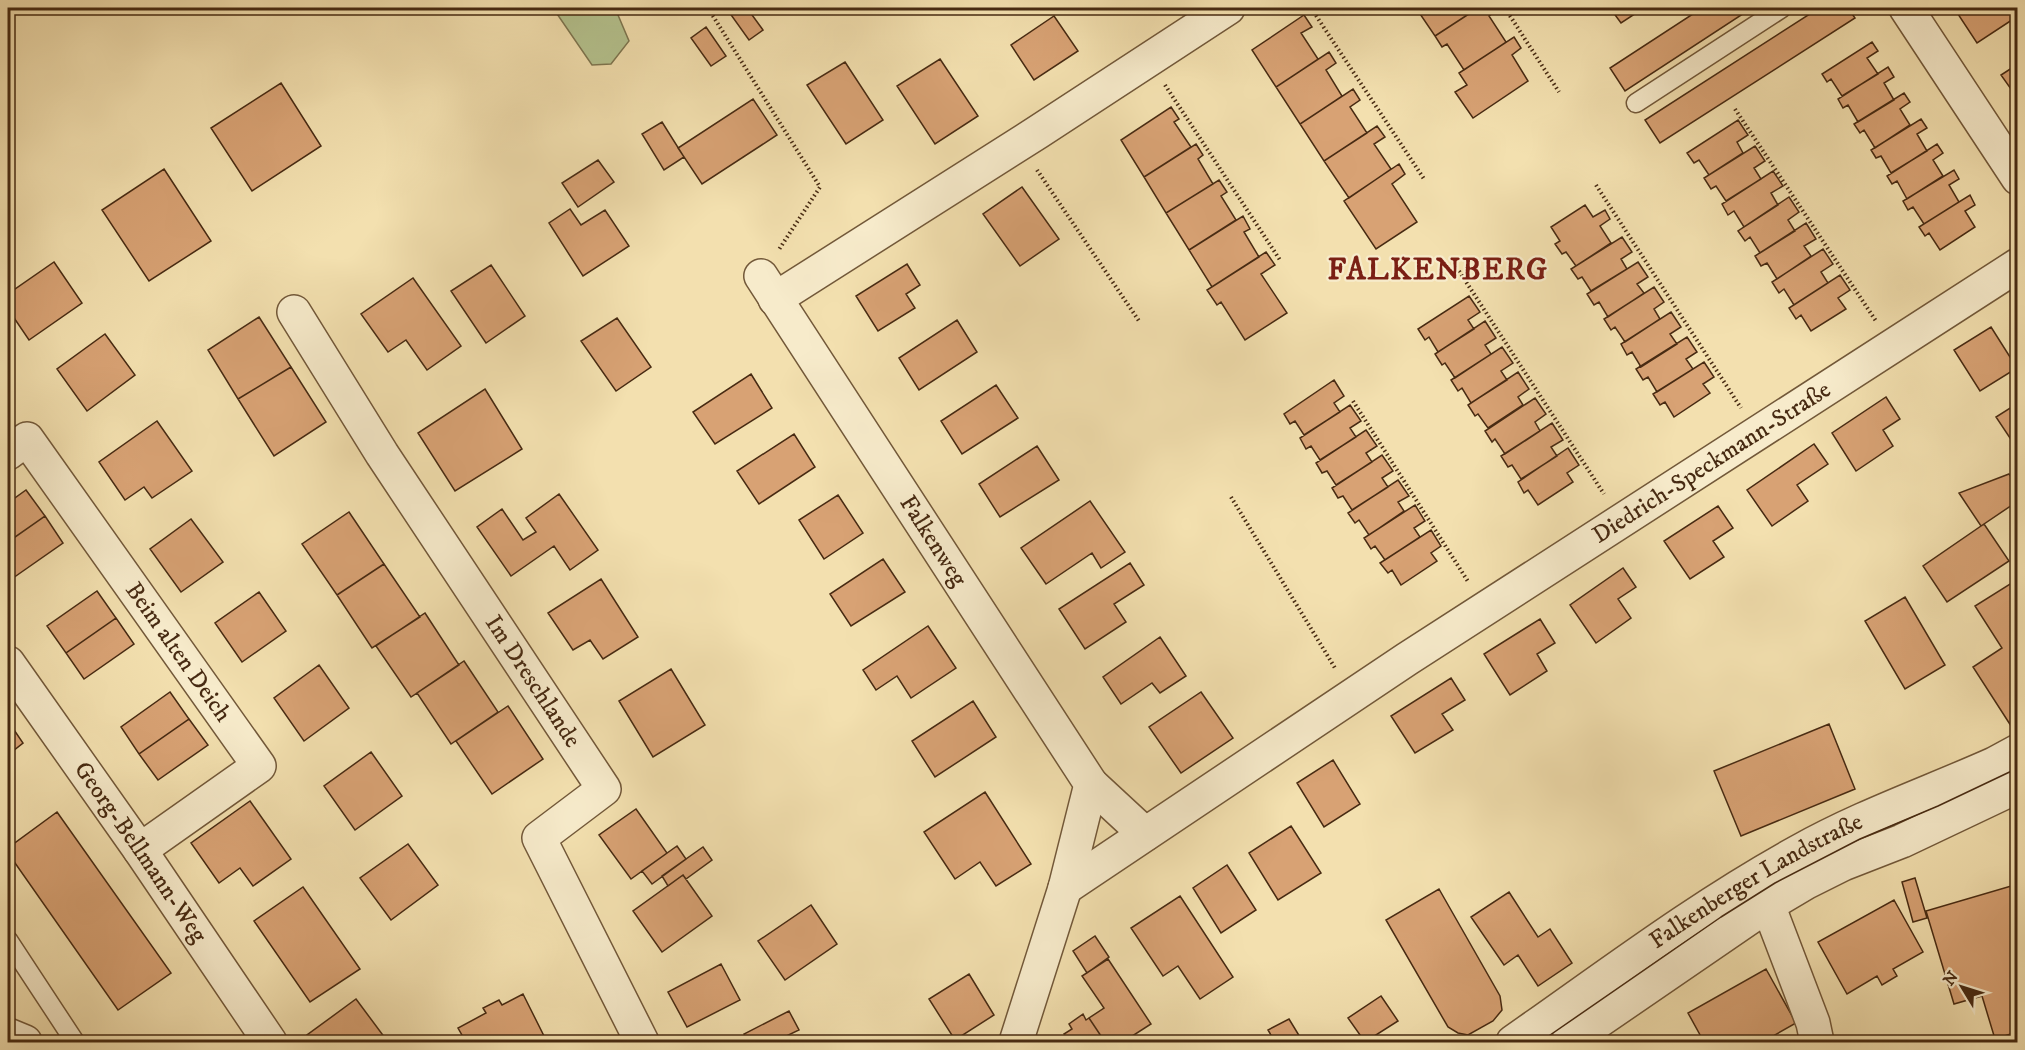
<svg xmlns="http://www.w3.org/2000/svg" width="2025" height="1050" font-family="'IM FELL DW Pica',serif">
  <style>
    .green { fill: #b5c38f; stroke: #7e7650; stroke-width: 1.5 }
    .building { fill: #d8a274; stroke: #472a12; stroke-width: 1.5 }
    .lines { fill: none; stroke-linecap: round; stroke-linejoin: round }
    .service-casing { stroke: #725839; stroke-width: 21 }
    .minor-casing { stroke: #725839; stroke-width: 36 }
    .tertiary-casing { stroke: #725839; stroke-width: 36 }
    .path { stroke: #472a12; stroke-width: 4; stroke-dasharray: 1.5 3; stroke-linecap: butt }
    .service { stroke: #f7ebcb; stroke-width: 18 }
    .minor { stroke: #f7ebcb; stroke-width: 33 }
    .tertiary { stroke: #f7ebcb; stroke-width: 33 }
    .tram { stroke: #472a12; stroke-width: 1.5 }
    .labels { text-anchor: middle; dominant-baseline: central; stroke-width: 4.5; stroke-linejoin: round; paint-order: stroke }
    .street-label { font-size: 24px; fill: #472a12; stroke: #f7ebcb }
    .district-label { font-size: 30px; font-weight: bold; letter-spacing: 1.5px; fill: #7a1f14; stroke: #f7ebcb }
  </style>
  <rect width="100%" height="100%" fill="#f3e0af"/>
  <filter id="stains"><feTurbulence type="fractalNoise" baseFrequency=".00333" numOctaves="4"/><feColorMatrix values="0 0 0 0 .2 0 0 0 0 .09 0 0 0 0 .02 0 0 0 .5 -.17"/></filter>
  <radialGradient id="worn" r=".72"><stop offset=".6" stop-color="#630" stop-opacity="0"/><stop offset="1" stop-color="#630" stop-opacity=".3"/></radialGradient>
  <path class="green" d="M553 8H615L629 41 611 64 592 65Z"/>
  <path class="building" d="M736 8H747L763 30 749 40 729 12Z
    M1416 8H1478L1435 36Z
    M1478 8H1498L1499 9 1489 16 1506 42 1464 70 1447 44 1442 47 1435 36Z
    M1610 8H1644L1621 23Z
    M1702 8H1752L1625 91 1610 68Z
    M1819 8H1848L1855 18 1660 143 1645 120Z
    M1954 8H2018V16L1977 43Z
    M1304 15 1312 27 1301 33 1318 59 1276 87 1252 50Z
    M1054 16 1078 51 1034 80 1011 45Z
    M706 27 726 56 711 66 691 38Z
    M1514 37 1521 48 1512 55 1528 81 1473 118 1455 92 1467 85 1459 73Z
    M1872 42 1878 51 1867 58 1878 74 1842 96 1831 79 1827 82 1822 74Z
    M1329 52 1336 63 1326 70 1342 96 1300 124 1276 87Z
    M940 59 978 116 935 144 897 86Z
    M845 62 883 120 846 144 807 85Z
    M2018 64V99L2001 75Z
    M1888 67 1894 77 1884 83 1894 100 1858 122 1848 105 1843 108 1838 99Z
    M281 83 321 146 252 191 211 128Z
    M1353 89 1360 100 1350 107 1367 133 1324 161 1300 124Z
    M1904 93 1910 102 1900 109 1910 125 1875 148 1864 130 1860 133 1854 124Z
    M753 99 777 135 702 184 678 148Z
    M1171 107 1179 119 1174 122 1191 147 1144 177 1121 140Z
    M1921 119 1927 128 1917 134 1927 151 1891 173 1881 156 1876 158 1871 150Z
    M1738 120 1748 135 1737 142 1743 153 1709 175 1699 160 1694 163 1687 153Z
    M662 122 684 157 664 170 642 134Z
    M1377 126 1385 137 1374 144 1391 169 1349 198 1324 161Z
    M1196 144 1203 155 1198 159 1213 184 1166 213 1144 177Z
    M1937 144 1943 153 1933 160 1943 176 1907 199 1897 181 1892 184 1887 176Z
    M1755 146 1765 161 1754 168 1761 179 1726 201 1716 186 1711 189 1704 178Z
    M598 160 614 182 578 207 562 183Z
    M1399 164 1405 174 1392 184 1417 222 1376 249 1344 201Z
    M164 169 211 241 149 281 102 210Z
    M1954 170 1959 179 1949 185 1959 202 1924 224 1913 207 1908 210 1903 201Z
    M1773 171 1783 186 1771 193 1778 205 1744 227 1734 211 1728 215 1722 204Z
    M1219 180 1227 192 1221 196 1236 220 1189 250 1166 213Z
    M1022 187 1059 239 1020 266 983 214Z
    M1970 195 1975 205 1965 211 1975 227 1940 250 1929 233 1925 236 1919 227Z
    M1789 197 1799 212 1788 220 1795 231 1760 253 1750 237 1745 241 1738 231Z
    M1585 205 1593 217 1605 210 1610 219 1600 226 1611 243 1576 266 1566 252 1562 254 1555 244 1560 241 1551 227Z
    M570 209 581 225 605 210 629 246 583 276 549 223Z
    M1243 216 1250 229 1244 232 1259 257 1212 287 1189 250Z
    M1806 223 1816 239 1804 246 1811 256 1777 279 1767 263 1761 266 1755 256Z
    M1622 237 1632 252 1621 259 1627 269 1591 291 1582 277 1578 279 1571 269Z
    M1823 249 1833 264 1821 272 1828 283 1794 305 1784 289 1779 293 1772 282Z
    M1266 252 1275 265 1261 274 1287 313 1245 340 1221 302 1217 305 1207 290Z
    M54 262 82 303 29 340 8 309V294Z
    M1638 262 1648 277 1637 284 1644 293 1608 317 1599 302 1594 305 1587 294Z
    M907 264 920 285 906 294 915 308 878 331 856 296Z
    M491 265 525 316 486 343 451 291Z
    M1840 275 1850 290 1838 298 1846 309 1811 331 1801 315 1796 319 1789 308Z
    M413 278 461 346 427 370 406 340 388 352 361 314Z
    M1654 287 1664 302 1654 309 1660 319 1625 342 1615 327 1611 330 1604 319Z
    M1469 296 1480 312 1468 320 1474 329 1438 352 1429 337 1425 340 1418 329Z
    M1671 312 1681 327 1670 334 1677 344 1641 367 1632 352 1627 355 1621 344Z
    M259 317 291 367 238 399 208 350Z
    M617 318 651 367 616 391 581 341Z
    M957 320 977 352 919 390 899 358Z
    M1485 321 1496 338 1485 345 1491 354 1455 378 1445 363 1442 365 1435 354Z
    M1991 327 2017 368 1980 391 1954 350Z
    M105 334 135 375 87 411 57 369Z
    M1687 337 1697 352 1686 359 1693 369 1657 392 1648 377 1643 380 1636 369Z
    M1502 347 1513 363 1501 371 1507 380 1471 403 1462 388 1458 391 1451 380Z
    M1704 362 1714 377 1703 384 1710 393 1674 417 1665 402 1660 405 1653 394Z
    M291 367 326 422 274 456 238 399Z
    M1518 372 1529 389 1518 397 1523 405 1488 428 1478 414 1475 416 1468 405Z
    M751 374 772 408 715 444 693 412Z
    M1334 380 1344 396 1334 403 1340 412 1304 435 1295 421 1290 424 1284 414Z
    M996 385 1018 418 962 454 941 421Z
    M485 389 522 449 455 491 418 433Z
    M1886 397 1900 419 1883 430 1893 446 1856 471 1832 433Z
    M1535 398 1546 414 1535 422 1540 431 1505 454 1495 439 1492 442 1485 431Z
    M2018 403V450L1996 417Z
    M1350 405 1361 421 1350 428 1356 437 1320 460 1311 446 1306 449 1300 438Z
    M157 421 192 471 152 498 144 487 125 500 99 462Z
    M1552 423 1563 440 1551 447 1557 456 1521 479 1512 465 1508 467 1501 456Z
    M1366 430 1377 446 1366 453 1372 462 1336 485 1327 471 1322 473 1316 463Z
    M794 434 815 467 759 504 737 471Z
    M1814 444 1828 464 1797 485 1808 501 1772 526 1747 490Z
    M1037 446 1059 480 1000 517 979 484Z
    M1568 448 1579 465 1567 473 1573 482 1538 505 1528 490 1524 493 1518 482Z
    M1382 455 1393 471 1382 478 1388 487 1352 510 1343 496 1338 498 1332 488Z
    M2009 474 2018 486V501L1981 526 1959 493Z
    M1398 480 1409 496 1398 502 1404 511 1369 535 1359 520 1355 523 1348 513Z
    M26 490 45 516 8 542V503Z
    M559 494 598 550 570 570 554 546 511 576 477 527 502 509 523 540 536 532 526 518Z
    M838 495 863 533 824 559 799 520Z
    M1090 501 1125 552 1101 568 1092 553 1046 584 1021 548Z
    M1415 505 1425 521 1414 528 1420 537 1385 560 1375 546 1371 549 1364 538Z
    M1718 506 1733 528 1713 541 1724 557 1690 579 1664 541Z
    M349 512 384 564 337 595 302 544Z
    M45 516 63 543 13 578 8 570V542Z
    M191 519 223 562 181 592 150 549Z
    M1984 524 2009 561 1947 602 1923 566Z
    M1431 530 1441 546 1431 553 1437 561 1401 585 1392 570 1388 573 1380 563Z
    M883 559 905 592 851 626 830 594Z
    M1130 563 1144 585 1114 604 1126 622 1085 649 1059 609Z
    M384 564 420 617 372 648 337 595Z
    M1623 568 1636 587 1618 599 1631 618 1596 643 1570 605Z
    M601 579 638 637 603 659 590 640 573 650 548 613Z
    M2018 579V727L2013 729 1973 667 2002 648 1975 606Z
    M97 591 116 618 66 653 47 626Z
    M259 592 286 631 242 662 215 623Z
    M1905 597 1945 665 1905 689 1865 621Z
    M425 613 459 665 411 697 376 646Z
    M116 618 134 644 84 679 66 653Z
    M1540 619 1555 643 1537 654 1547 671 1510 695 1484 654Z
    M928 626 956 668 911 698 897 676 876 690 863 670Z
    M1160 637 1186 676 1160 693 1152 683 1121 704 1103 677Z
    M464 661 498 712 451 744 417 693Z
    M319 665 349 708 304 741 274 698Z
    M671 669 705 725 653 757 619 701Z
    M1451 678 1465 700 1442 714 1453 730 1415 753 1391 716Z
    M170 692 189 719 139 754 121 727Z
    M1201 692 1233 738 1181 773 1149 727Z
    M973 701 996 737 935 777 912 741Z
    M508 706 543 759 492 794 456 741Z
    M189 719 208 745 158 780 139 754Z
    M8 721 23 743 8 755Z
    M1829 724 1855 789 1741 836 1714 771Z
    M371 752 402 796 355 830 324 786Z
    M1333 760 1360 804 1324 827 1297 783Z
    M985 792 1031 864 996 886 980 862 955 879 924 832Z
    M250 801 291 859 253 886 240 868 219 883 191 843Z
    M636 809 667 853 631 879 599 835Z
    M57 812 171 973 118 1010 8 853V848Z
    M1291 826 1321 873 1278 900 1249 853Z
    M408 844 438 885 391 920 360 878Z
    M677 846 686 859 652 884 642 871Z
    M703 847 712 860 686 879 683 875 668 886 662 876Z
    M1227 865 1256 910 1221 933 1193 888Z
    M683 875 712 916 662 952 633 911Z
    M1915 878 1927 918 1913 922 1902 882Z
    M2018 884V1041H2017L2014 1033 1995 1039 1982 996 1954 1004 1926 911Z
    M303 887 360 969 310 1002 254 921Z
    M1439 889 1500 996 1502 1010 1493 1021 1468 1035 1458 1033 1448 1027 1386 920Z
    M1509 892 1538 937 1550 929 1572 963 1538 986 1518 955 1504 965 1471 917Z
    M1180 896 1233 977 1200 999 1178 966 1163 976 1131 928Z
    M1894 900 1923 952 1893 969 1897 976 1882 985 1877 976 1847 994 1818 942Z
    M811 905 837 944 785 980 758 941Z
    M1095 936 1109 957 1087 973 1073 951Z
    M1108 959 1151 1024 1123 1042H1105L1089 1018 1104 1008 1082 976Z
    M721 964 740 1000 687 1027 668 992Z
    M1766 969 1796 1023 1766 1040 1767 1042H1704L1688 1013Z
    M969 974 994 1015 955 1040 929 999Z
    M523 994 547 1042H466L458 1028 486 1013 483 1008 499 1000 502 1005Z
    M1381 996 1398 1021 1365 1042 1348 1018Z
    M356 999 388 1042H313L307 1035Z
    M789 1011 799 1030 774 1042H748L744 1034Z
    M1083 1014 1086 1020 1089 1018 1105 1042H1070L1064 1034 1072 1029 1069 1024Z
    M1289 1019 1303 1042H1275L1268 1030Z
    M1937 1036 1939 1042H1906Z"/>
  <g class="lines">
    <defs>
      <path id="service" d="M1636 103 1782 8
        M8 940 75 1042"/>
      <g id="minor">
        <path d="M1906 8 2018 178"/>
        <path id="s1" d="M761 276 1091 784 1065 888 1016 1042"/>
        <path d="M775 299 1038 132 1228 8"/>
        <path id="s2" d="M294 312 382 454 604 789 539 838 642 1042"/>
        <path id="s3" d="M8 453 27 439 259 766 140 850"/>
        <path id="s4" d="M8 663 140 850 270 1042"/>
        <path d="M1091 784 1145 834"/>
        <path id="s5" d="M1065 888 1407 659 2018 265"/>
        <path d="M1768 905 1813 1023 1817 1042"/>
        <path d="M8 1035 25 1042"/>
      </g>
      <g id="tertiary">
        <path id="s6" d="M1513 1042C1606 977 1698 907 1798 852 1860 817 1929 793 1994 764L2018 751"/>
        <path d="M1568 1042 1768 905 1805 883 1843 864 1902 841 2018 786"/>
      </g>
    </defs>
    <use href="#service" class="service-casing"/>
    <use href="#minor" class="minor-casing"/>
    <use href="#tertiary" class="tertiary-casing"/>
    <path class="path" d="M708 8 820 187 778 251
      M1311 8 1424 179
      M1505 8 1559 92
      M1688 8 1689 9
      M1165 85 1280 260
      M1735 109 1876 321
      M1037 170 1139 321
      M1596 185 1741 408
      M1459 271 1604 494
      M1353 401 1469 583
      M1231 497 1335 668"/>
    <use href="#service" class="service"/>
    <use href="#minor" class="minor"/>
    <use href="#tertiary" class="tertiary"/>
    <path class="tram" d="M1540 1042 1721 917 1775 883 1860 839 1938 806 2018 768"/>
  </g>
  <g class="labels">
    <g class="street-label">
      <text stroke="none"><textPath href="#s5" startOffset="774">Diedrich-Speckmann-Straße</textPath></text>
      <text stroke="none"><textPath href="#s1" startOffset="316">Falkenweg</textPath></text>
      <text stroke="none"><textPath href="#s3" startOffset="285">Beim alten Deich</textPath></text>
      <text stroke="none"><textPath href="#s2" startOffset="440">Im Dreschlande</textPath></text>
      <text stroke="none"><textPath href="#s4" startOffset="231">Georg-Bellmann-Weg</textPath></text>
      <text stroke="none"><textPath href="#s6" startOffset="292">Falkenberger Landstraße</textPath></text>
    </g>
    <g class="district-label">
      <text x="1438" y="270">FALKENBERG</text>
    </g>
  </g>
  <rect width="2025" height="1050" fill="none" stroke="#f3e0af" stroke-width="30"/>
  <rect x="9" y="9" width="2007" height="1032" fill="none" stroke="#472a12" stroke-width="3"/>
  <rect x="15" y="15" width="1995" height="1020" fill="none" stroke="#472a12" stroke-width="1.5"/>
  <g transform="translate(1962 987) rotate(308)" stroke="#f7ebcb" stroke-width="4.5" paint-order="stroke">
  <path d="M0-4.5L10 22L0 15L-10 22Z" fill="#472a12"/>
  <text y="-9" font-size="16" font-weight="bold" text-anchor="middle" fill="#472a12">N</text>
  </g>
  <rect width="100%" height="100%" filter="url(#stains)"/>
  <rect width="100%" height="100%" fill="url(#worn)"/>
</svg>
